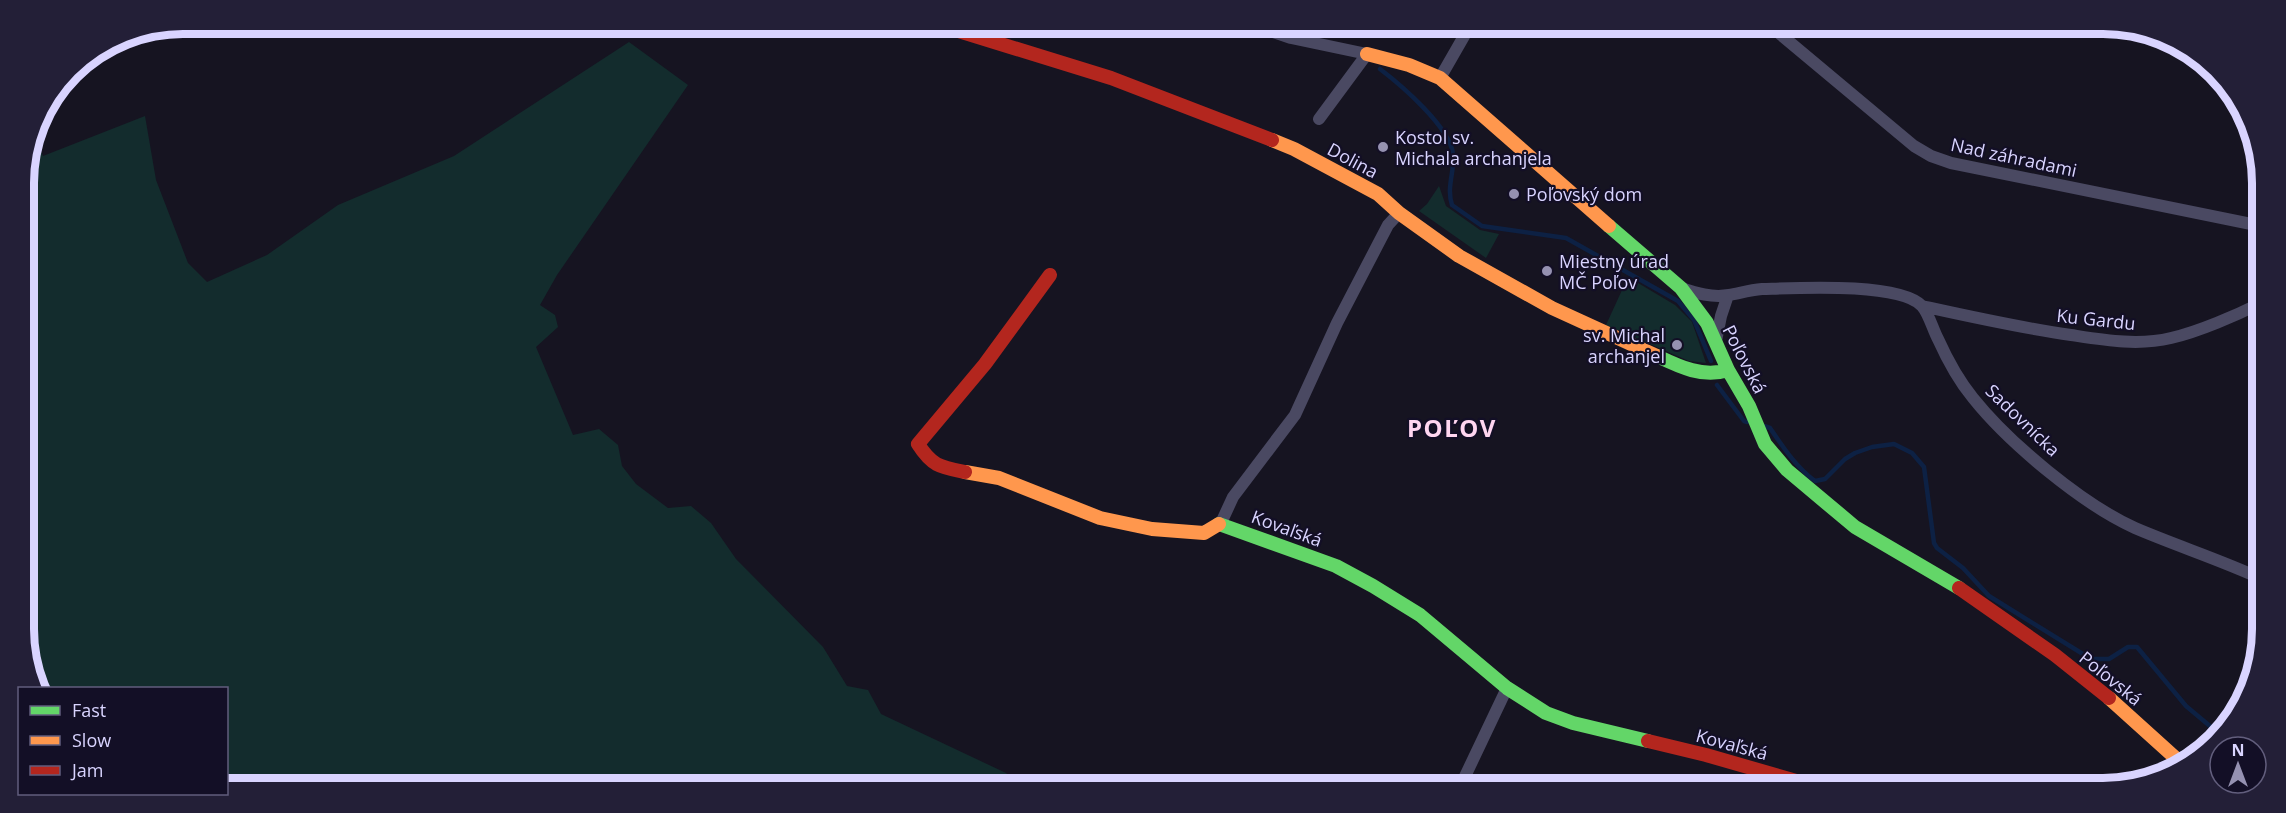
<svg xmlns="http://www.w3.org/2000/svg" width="2286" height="813" font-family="'Open Sans',sans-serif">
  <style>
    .green { fill: #132c2d }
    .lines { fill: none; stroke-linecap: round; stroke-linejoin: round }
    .stream { stroke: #0d2144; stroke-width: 4.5 }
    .street { stroke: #4a4962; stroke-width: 12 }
    .fast { stroke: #63d668; stroke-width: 14 }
    .slow { stroke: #ff974d; stroke-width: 14 }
    .jam { stroke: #b3261e; stroke-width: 14 }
    .poi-dot { fill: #9591b1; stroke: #130f26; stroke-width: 2 }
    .labels { text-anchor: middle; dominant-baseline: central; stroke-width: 4.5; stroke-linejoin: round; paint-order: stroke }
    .poi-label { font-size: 18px; fill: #d9d4ff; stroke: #130f26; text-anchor: start }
    .street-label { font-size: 18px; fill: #d9d4ff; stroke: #130f26 }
    .district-label { font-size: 24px; font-weight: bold; letter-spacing: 1.5px; fill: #ffd6f0; stroke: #130f26 }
    .rim { fill: none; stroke: #d9d4ff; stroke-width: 8 }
  </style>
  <rect width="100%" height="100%" fill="#161421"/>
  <path class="green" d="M629 42 688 85 557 275 540 305 555 315 558 327 536 347 573 435 599 429 618 445 622 466 636 484 668 508 691 506 711 523 736 559 823 647 847 686 868 690 881 714 1006 773 1022 789H227L226 688H41L27 660 24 173 34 136 43 156 145 116 156 180 188 263 207 282 267 255 338 205 454 156Z
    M1439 186 1446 206 1480 230 1499 234 1486 258 1419 211 1427 204Z
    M1628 277 1675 305 1692 322 1706 363 1689 361 1606 325Z"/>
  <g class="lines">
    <path class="stream" d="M1380 69C1401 85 1450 127 1453 154 1455 171 1446 187 1452 205L1482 226 1566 238 1678 301 1694 320 1711 361
      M1717 385 1744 421 1747 422
      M1764 426 1770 428C1783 447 1796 467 1815 481L1825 479 1845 459 1855 453 1872 447 1894 444 1912 453 1924 467 1934 543 1937 548 1963 568 1989 596 2091 659H2109L2128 647H2137L2186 706 2217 732"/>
    <path class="street" d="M1249 24 1291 38 1367 54 1319 119
      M1768 24 1914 146 1931 156 1951 163 2261 226
      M1440 78 1471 24
      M1681 288C1696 293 1712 298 1729 295 1740 293 1750 290 1762 289 1796 288 1899 282 1922 306 1929 314 1933 330 1938 339 1947 359 1959 381 1973 398 2009 443 2082 504 2135 528 2177 546 2221 560 2262 579
      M1922 306C1972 317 2021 328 2071 335 2104 340 2138 346 2171 338 2198 332 2237 315 2261 303
      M1716 341 1721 316 1728 295
      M1221 523 1233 497 1295 415 1337 323 1388 225 1399 213
      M1459 789 1507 688"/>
    <path class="fast" d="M1609 226 1681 288 1707 323 1728 370 1749 406 1765 444 1787 470 1855 527 1959 588
      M1657 356C1680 367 1703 378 1728 370
      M1219 524 1336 566 1373 586 1420 615 1507 688 1546 713 1573 723 1648 741"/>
    <path class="slow" d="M1367 54 1409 65 1440 78 1609 226
      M1272 140 1294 149 1378 194 1399 213 1459 256 1552 308 1657 356
      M965 472 999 478 1100 518 1152 529 1204 533 1219 524
      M2109 698 2181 763"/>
    <path class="jam" d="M936 24 1111 78 1272 140
      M965 472C940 467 932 466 918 444L985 364 1050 275
      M1959 588 2055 655 2109 698
      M1648 741 1706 755 1824 789"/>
  </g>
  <g class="poi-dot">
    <circle cx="1383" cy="147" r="6"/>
    <circle cx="1514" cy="194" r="6"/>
    <circle cx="1547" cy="271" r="6"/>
    <circle cx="1677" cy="345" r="6"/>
  </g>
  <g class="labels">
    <g class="poi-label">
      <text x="1395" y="137">Kostol sv.<tspan x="1395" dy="21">Michala archanjela</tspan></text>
      <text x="1526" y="194">Poľovský dom</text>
      <text x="1559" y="261">Miestny úrad<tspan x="1559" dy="21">MČ Poľov</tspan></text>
      <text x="1665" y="335" text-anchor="end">sv. Michal<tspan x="1665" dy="21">archanjel</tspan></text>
    </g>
    <g class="street-label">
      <text transform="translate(2014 157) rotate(12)">Nad záhradami</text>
      <text transform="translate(1353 160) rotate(28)">Dolina</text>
      <text transform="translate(2096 319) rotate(6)">Ku Gardu</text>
      <text transform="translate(1745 359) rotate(63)">Poľovská</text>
      <text transform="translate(2023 420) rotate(44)">Sadovnícka</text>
      <text transform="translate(1287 528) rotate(20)">Kovaľská</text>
      <text transform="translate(2111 678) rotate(39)">Poľovská</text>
      <text transform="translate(1732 744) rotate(15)">Kovaľská</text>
    </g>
    <g class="district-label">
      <text x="1452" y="427">POĽOV</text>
    </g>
  </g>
  <path d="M0 0H2286V813H0ZM183 34H2103A149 149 0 0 1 2252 183V629A149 149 0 0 1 2103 778H183A149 149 0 0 1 34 629V183A149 149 0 0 1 183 34Z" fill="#231f37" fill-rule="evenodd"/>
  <path class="rim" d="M183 34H2103A149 149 0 0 1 2252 183V629A149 149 0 0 1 2103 778H183A149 149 0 0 1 34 629V183A149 149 0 0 1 183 34Z"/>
  <rect x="18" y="687" width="210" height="108" fill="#130f26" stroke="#625e7d" stroke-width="1.5"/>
  <rect x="30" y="706" width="30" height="9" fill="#63d668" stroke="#625e7d" stroke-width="1.5"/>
  <text x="72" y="717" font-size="18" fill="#d9d4ff">Fast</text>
  <rect x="30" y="736" width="30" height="9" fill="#ff974d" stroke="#625e7d" stroke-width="1.5"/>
  <text x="72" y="747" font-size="18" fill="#d9d4ff">Slow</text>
  <rect x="30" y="766" width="30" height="9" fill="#b3261e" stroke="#625e7d" stroke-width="1.5"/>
  <text x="72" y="777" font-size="18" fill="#d9d4ff">Jam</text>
  <g transform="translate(2238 765)"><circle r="28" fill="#130f26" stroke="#625e7d" stroke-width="1.5"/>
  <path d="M0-4.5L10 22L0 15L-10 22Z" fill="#9591b1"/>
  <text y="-9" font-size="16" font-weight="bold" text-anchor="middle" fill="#d9d4ff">N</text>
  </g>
</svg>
